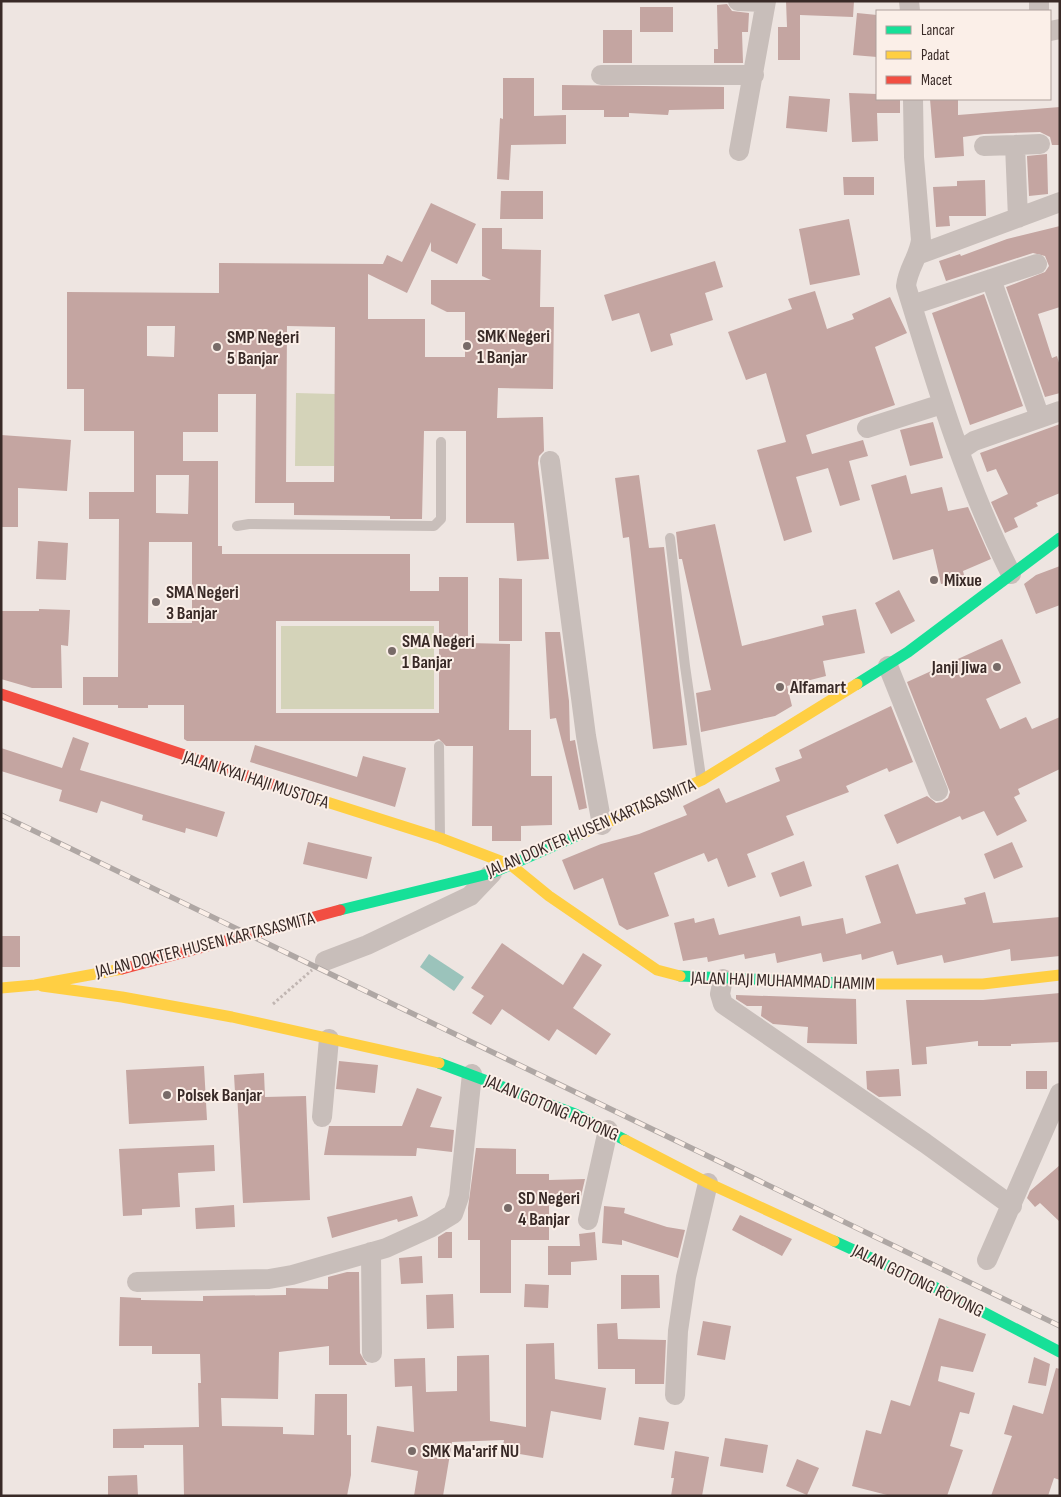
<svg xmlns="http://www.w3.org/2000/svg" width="1061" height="1497" font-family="'Sofia Sans Condensed',sans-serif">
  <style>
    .green { fill: #d4d3b9 }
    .water { fill: #9bc3bb }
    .building { fill: #c4a5a1; fill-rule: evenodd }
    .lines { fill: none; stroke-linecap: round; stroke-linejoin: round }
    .path { stroke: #c1b6b2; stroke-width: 3; stroke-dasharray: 2.5 2.5; stroke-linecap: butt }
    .lane { stroke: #c8beba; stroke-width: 10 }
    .street { stroke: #c8beba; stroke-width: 20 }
    .fast { stroke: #16e098; stroke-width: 11 }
    .slow { stroke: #ffcf43; stroke-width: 11 }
    .jam { stroke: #f24e42; stroke-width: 11 }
    .rail-casing { stroke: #afa7a4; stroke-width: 5.5 }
    .rail { stroke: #fbefe8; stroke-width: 4; stroke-dasharray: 11; stroke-linecap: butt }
    .jam-bridge { stroke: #f24e42; stroke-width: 11 }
    .poi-dot { fill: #786b68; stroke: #fbefe8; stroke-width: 2 }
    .labels { text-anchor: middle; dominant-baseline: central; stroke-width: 4; stroke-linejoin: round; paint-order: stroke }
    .poi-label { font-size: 18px; font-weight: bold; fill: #392a27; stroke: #fbefe8; text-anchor: start }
    .street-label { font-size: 18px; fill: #392a27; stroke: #fbefe8 }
  </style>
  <rect width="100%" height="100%" fill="#eee5e1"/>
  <path class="green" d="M296 393 335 394 334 466H295Z
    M281 626H434V709H281Z"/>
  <path class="water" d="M429 954 464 977 454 991 420 967Z"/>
  <path class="building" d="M786 1H854L853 17 800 15V60H778V27H787Z
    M727 4 732 11 749 13 748 32H742L743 63H714V49H718L717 5Z
    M640 7H673V32H640Z
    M857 13 877 15V57L853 55Z
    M603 30H632V63H603Z
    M503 78H534V116L566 115V144L511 145 509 180 497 179 500 118 503 119Z
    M562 85 724 87V109L669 110 668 115 629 113V117H604V110H562Z
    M849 93 877 94V99H900V113H877L878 141 852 142Z
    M789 96 830 99 827 132 786 128Z
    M930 99H958V115L1060 107V145H1052L1050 137 1040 132 984 134 963 137 964 156 935 158Z
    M1047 154 1048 194 1029 196 1027 156Z
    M843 177H874V195H844Z
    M985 180 986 216H949L950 226 936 227 933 187 957 186V181Z
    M501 191H543V219H500Z
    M431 203 476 224 457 264 431 251V242L407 293 368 274V319H425V357H465V312H447L431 304V280H491L482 276V228H502V249L541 250 540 307H554L553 389 498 388 497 418 543 417 544 451 539 456 538 463 549 559 517 561 514 523H466V431H424L422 519H390V516L294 515V503H255L256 394H218V432H183V461H218V546H222V554H410V591H439V577H468V643L510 644 509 730H531V776H552V825L521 826V841H492V826H472L473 746H446L439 739 434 741H187L184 739V705H148V708H118V705H83V677H118L119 519H89V492H134V431H84V389H67V292L219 293V263L383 264 387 255 402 262ZM147 326H175L174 357 147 356ZM287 326 335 327 334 482H286ZM156 475H189L188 514 156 513ZM149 542H192V623H148ZM276 621H439V713H276Z
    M849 219 860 275 810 285 799 229Z
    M1060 226V307L1038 314 1052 358 1057 356 1060 366V393L1045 397 1006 287 1045 272 1049 266 1045 256 1033 253 946 281 939 261 960 254 961 256 1007 239Z
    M715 261 723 287 705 293 713 320 670 334 673 345 651 352 639 313 612 321 604 295Z
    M815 291 827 329 854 319 852 314 890 297 907 333 875 347 895 405 806 435 812 454 863 440 868 456 849 461 860 500 840 506 828 468 796 477 812 532 784 541 757 450 786 442 766 373 746 380 728 332 792 309 788 299Z
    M984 294 1023 406 970 425 932 313Z
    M933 422 943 458 910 466 900 430Z
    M1060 424V493L1036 503 1038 506 1014 518 1018 527 1005 533 991 502 1008 494 996 469 987 472 980 453Z
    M1 435 71 440 67 491 18 488V527H1Z
    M639 475 649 548 664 547 687 745 653 749 629 537 623 538 615 478Z
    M906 475 911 494 942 487 948 511 968 507 991 559 963 571 965 579 941 584 933 549 893 560 871 485Z
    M715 524 742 646 824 625 822 616 856 609 865 653 823 661 826 676 787 686 792 706 775 716 701 732 696 693 711 690 682 559H679L676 532Z
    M38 541 68 543 66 580 36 579Z
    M1060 566V605L1036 614 1024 584 1036 575Z
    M499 578 522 579V641H499Z
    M899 590 915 621 891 634 875 603Z
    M39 609 70 610 68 646 61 645 62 688H32L1 679V611H39Z
    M545 632H560L569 701 570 741 575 740 587 808 579 810 556 718 550 719Z
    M1002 639 1021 683 986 699 1000 729 1026 717 1032 729 1060 717V769L1018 789 1020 794 1014 797 1027 821 997 836 984 811 962 820 960 816 897 844 884 815 927 796 936 803 942 802 948 798 950 792 907 682Z
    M891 706 913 762 889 772 887 768 846 786 849 792 786 816 794 835 747 854 756 877 728 887 717 858 708 862 704 853 654 873 669 916 627 930 619 925 603 878 574 890 562 860 601 844 639 834 687 815 683 806 719 788 726 803 780 781 775 768 802 758 799 750Z
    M73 737 89 743 80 770 225 812 217 837 186 828 185 833 142 820 143 815 101 801 97 813 59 801 62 790 1 771V748L62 768Z
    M255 745 357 777 363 756 406 768 395 807 250 762Z
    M308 842 372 857 367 879 303 864Z
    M1012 842 1023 867 994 879 984 854Z
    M804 861 812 886 780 897 771 873Z
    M898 864 916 914 966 904 964 898 985 892 993 923 1060 917V956L1011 961 1010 949 944 963 942 955 897 965 893 951 862 960 861 954 823 962 821 953 777 963 775 953 745 959 744 954 708 962 707 957 683 961 674 923 694 918 695 923 714 918 719 935 800 916 802 926 843 918 846 934 881 923 865 876Z
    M1 936H20V967H1Z
    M502 943 563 985 583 953 602 965 573 1008 611 1034 596 1055 557 1029 549 1041 502 1009 491 1025 472 1013 484 996 471 988Z
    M1060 993V1042L1011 1044V1046H978V1041L926 1047 927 1064 912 1065 906 1000H983Z
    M736 995 856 999 857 1044 807 1043 808 1027 773 1024 761 1016 762 1006H747L736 999Z
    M339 1061 378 1065 375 1093 336 1089Z
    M204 1066 207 1120 129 1124 126 1070Z
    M899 1069 901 1096 879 1097 867 1089 866 1071Z
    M1026 1071H1047V1089H1026Z
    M264 1073 265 1097 306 1096 310 1200 243 1203 237 1092H235L234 1075Z
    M417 1088 442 1097 430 1127 454 1130 452 1152 417 1148 416 1156 324 1155 329 1126H402Z
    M214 1145 215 1171 178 1173 180 1207 142 1209V1215L123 1216 119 1149Z
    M476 1148 516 1149V1174H549V1180L585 1179 579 1205 549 1206V1240H511V1293H480V1240H468V1208Z
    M1060 1165V1222L1040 1203 1035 1207 1027 1198 1030 1191Z
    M412 1196 418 1216 398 1222 397 1219 332 1238 327 1217Z
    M234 1205 235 1227 196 1229 195 1208Z
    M604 1206 625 1208 624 1213 667 1227 685 1230 678 1258 622 1240V1245L602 1243Z
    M740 1215 792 1239 782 1256 732 1230Z
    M446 1232H452V1258H438V1237Z
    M595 1232 597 1260 571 1262V1275H548V1246H580L579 1234Z
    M422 1256 423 1283 401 1284 399 1258Z
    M347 1272H359L360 1353 367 1365H329V1346L279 1352 278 1399 221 1398 222 1426 283 1427V1434L314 1435 315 1394H347V1435H351V1475L347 1496H184L183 1445H144V1448H113V1429L199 1427 198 1383H201L200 1354H152V1346H119L120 1297 141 1298V1300L203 1301V1296L286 1295V1288L328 1289V1277Z
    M621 1275H659L660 1308 621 1309Z
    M525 1284 549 1285 548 1308 524 1307Z
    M453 1294 454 1328 427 1329 426 1295Z
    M939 1318 986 1334 973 1372 941 1366 938 1381 975 1393 969 1414 960 1412 950 1446 963 1450 947 1496H891L852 1486 866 1430 881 1434 891 1400 910 1406Z
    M703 1321 731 1326 725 1360 697 1355Z
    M617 1323 618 1339 666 1340 664 1384H635V1369H598L597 1324Z
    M554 1343 555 1379 606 1388 601 1420 551 1411 543 1458 502 1451 504 1440 452 1442 443 1496H414L418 1471 371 1462 377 1426 414 1432 412 1386 395 1387 394 1359 425 1358 426 1392 457 1391V1356L489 1355 490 1421 526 1427V1344Z
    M1034 1357 1050 1364 1046 1386 1028 1383Z
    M1056 1368 1060 1369V1480L1054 1478 1048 1496H991L1012 1436 1004 1434 1013 1405 1043 1414Z
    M639 1417 669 1422 664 1450 634 1445Z
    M725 1438 768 1445 763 1473 720 1466Z
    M675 1451 709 1457 702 1496H671L674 1478H671Z
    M797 1459 819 1468 807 1495 786 1486Z
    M137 1475 138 1496H108V1476Z"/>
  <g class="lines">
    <path class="path" d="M273 1004 312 970"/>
    <path class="lane" d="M237 526 249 524 434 526 441 519V442
      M670 538 685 666 701 777
      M439 746 440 837"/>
    <path class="street" d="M738 1 766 2
      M909 1 910 11
      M1039 11V1
      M1050 31 1060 29
      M601 75H754
      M913 99 914 157 921 240C919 257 908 268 906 286 936 384 965 482 1011 574
      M1015 145 1040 144
      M984 146 1015 145 1018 218
      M739 151 766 1
      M920 254 1060 202
      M991 279 1040 418
      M912 305 1037 264
      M867 428 942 404
      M959 451 974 441 1060 411
      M550 461 586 736 602 825
      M888 666 938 791
      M325 961 367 945 470 896 492 873
      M723 979 720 994 723 1004 925 1143 1012 1206
      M322 1117 329 1039
      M588 1220 608 1130
      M371 1252 372 1353
      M987 1260 1060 1093
      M137 1282 269 1279 292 1275 386 1248 430 1228 453 1214 459 1197 472 1074
      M675 1395 678 1331 686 1277 708 1183"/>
    <path class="fast" d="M857 684 908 652 1060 538
      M340 910 492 873 581 834
      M680 976 867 984
      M439 1063 575 1114 625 1140
      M834 1241 943 1291 1060 1352"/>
    <path class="slow" d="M308 796 440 838 511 865 549 896 657 970 680 976
      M581 834 702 780 857 684
      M867 984H983L1060 975
      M42 986 122 997 232 1017 439 1063
      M1 988 35 985 122 969
      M625 1140 708 1183 834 1241"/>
    <path class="jam" d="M1 694 308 796"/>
    <defs>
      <path id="rail" d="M1 815 1060 1326"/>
    </defs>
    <use href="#rail" class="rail-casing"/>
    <use href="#rail" class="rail"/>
    <path class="jam-bridge" d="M122 969 340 910"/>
  </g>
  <g class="poi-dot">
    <circle cx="467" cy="346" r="5"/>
    <circle cx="217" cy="347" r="5"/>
    <circle cx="934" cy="580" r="5"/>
    <circle cx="156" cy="602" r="5"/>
    <circle cx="392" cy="651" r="5"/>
    <circle cx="997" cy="667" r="5"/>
    <circle cx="780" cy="687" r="5"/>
    <circle cx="167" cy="1095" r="5"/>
    <circle cx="508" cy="1208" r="5"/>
    <circle cx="412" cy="1451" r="5"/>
  </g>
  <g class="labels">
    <g class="poi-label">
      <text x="477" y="336">SMK Negeri<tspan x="477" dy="21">1 Banjar</tspan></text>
      <text x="227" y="337">SMP Negeri<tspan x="227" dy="21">5 Banjar</tspan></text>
      <text x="944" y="580">Mixue</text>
      <text x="166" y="592">SMA Negeri<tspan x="166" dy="21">3 Banjar</tspan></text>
      <text x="402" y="641">SMA Negeri<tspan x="402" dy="21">1 Banjar</tspan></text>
      <text x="987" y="667" text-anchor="end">Janji Jiwa</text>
      <text x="790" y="687">Alfamart</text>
      <text x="177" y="1095">Polsek Banjar</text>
      <text x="518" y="1198">SD Negeri<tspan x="518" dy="21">4 Banjar</tspan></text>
      <text x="422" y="1451">SMK Ma'arif NU</text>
    </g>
    <g class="street-label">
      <text transform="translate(256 780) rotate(18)">JALAN KYAI HAJI MUSTOFA</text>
      <text transform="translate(591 828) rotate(-23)">JALAN DOKTER HUSEN KARTASASMITA</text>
      <text transform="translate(205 945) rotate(-14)">JALAN DOKTER HUSEN KARTASASMITA</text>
      <text transform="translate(783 981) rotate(2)">JALAN HAJI MUHAMMAD HAMIM</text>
      <text transform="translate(552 1108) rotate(23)">JALAN GOTONG ROYONG</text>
      <text transform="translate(918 1281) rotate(26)">JALAN GOTONG ROYONG</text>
    </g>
  </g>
  <rect width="1061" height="1497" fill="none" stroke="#392a27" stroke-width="5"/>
  <rect x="876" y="10" width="175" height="90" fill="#fbefe8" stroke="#ada09b"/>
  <rect x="886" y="26" width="25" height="8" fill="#16e098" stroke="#ada09b"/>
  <text x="921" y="35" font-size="15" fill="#392a27">Lancar</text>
  <rect x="886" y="51" width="25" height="8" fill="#ffcf43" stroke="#ada09b"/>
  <text x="921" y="60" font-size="15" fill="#392a27">Padat</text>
  <rect x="886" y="76" width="25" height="8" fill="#f24e42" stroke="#ada09b"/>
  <text x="921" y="85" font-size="15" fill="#392a27">Macet</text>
</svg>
